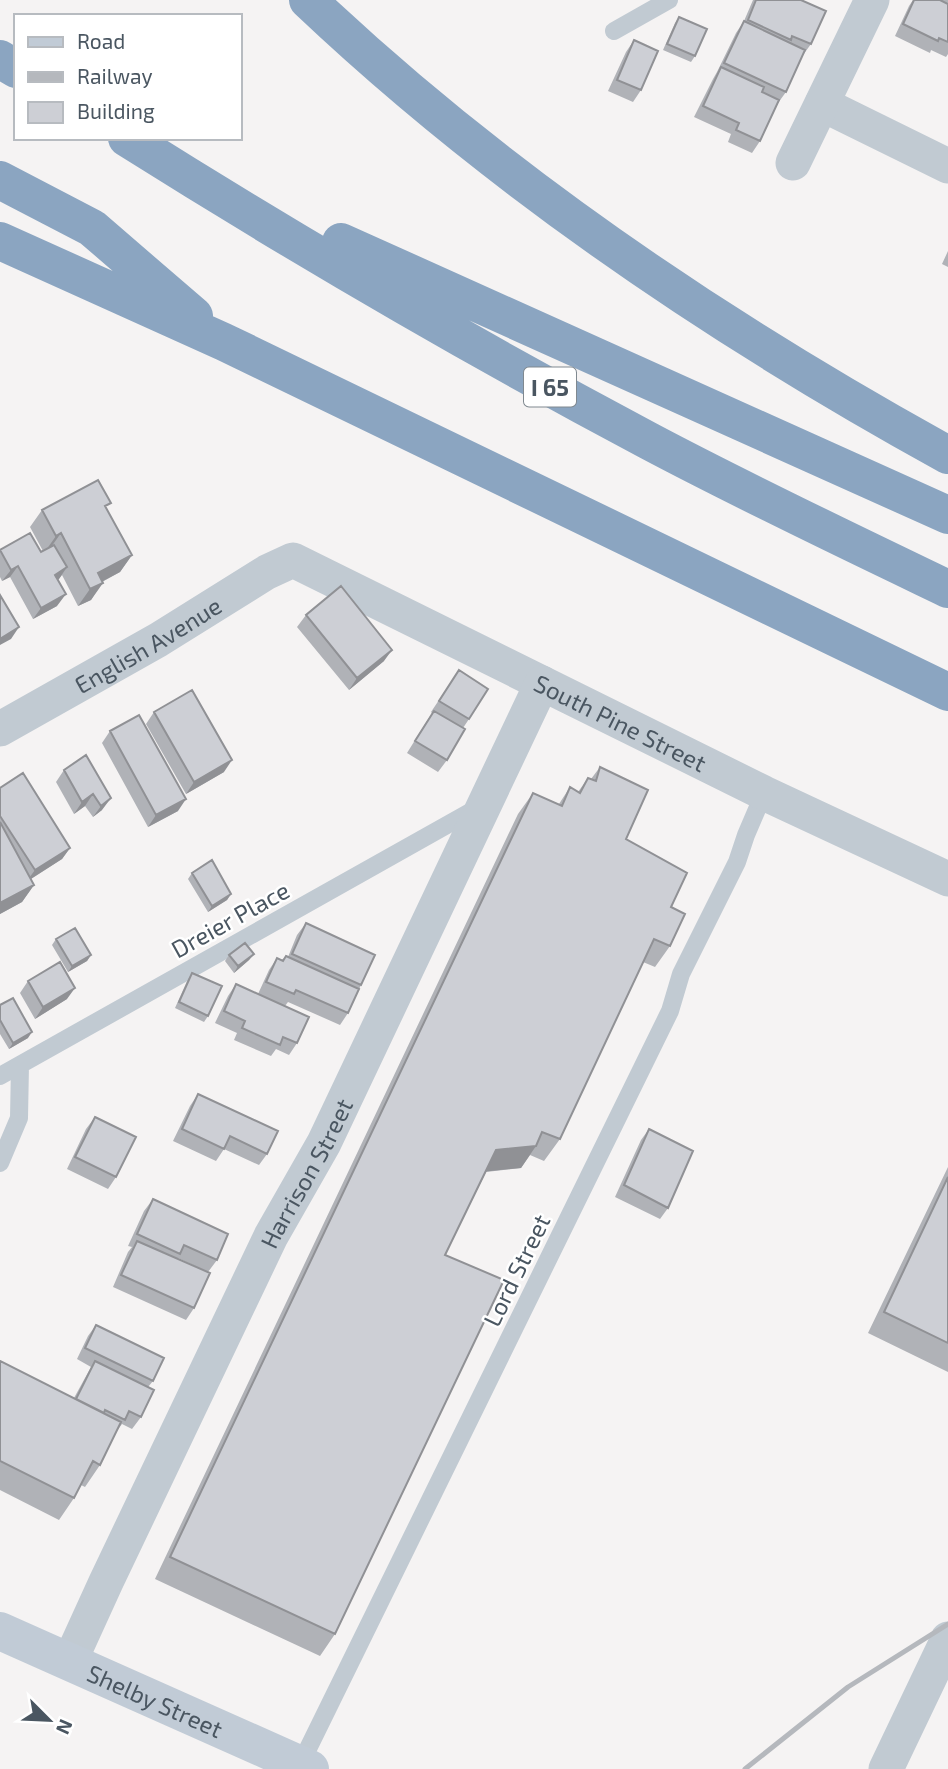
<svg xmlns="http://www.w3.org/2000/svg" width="948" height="1769" font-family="'Exo 2',sans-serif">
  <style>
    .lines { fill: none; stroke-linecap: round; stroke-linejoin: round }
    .lane { stroke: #c1cad2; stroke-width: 18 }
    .street { stroke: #c1cad2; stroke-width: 35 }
    .secondary { stroke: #c1cbd6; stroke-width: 38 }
    .highway { stroke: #8ba5c1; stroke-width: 38 }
    .rail { stroke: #b5b8bd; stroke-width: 5 }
    .wall { fill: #b0b2b7 }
    .shaded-wall { fill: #909195 }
    .building { fill: #cdcfd5; stroke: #909195; stroke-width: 2 }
    .labels { text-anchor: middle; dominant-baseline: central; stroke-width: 5; stroke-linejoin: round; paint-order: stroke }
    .shield { fill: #fff; stroke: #808990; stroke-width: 2 }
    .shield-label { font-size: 23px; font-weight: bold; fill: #4a5661 }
    .street-label { font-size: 24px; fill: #4a5661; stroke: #fff }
  </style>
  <rect width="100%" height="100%" fill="#f5f3f3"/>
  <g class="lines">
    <path class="lane" d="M614 31 669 0
      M0 1076 479 807
      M0 1163 19 1118 20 1065
      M300 1765 670 1011 681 974 737 862 746 835 764 793"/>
    <g class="street">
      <path d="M822 104 948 166"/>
      <path d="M793 163 872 0"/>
      <path id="s1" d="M0 729 158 640 267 572 293 560 764 793 948 879"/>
      <path id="s2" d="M70 1661 106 1582 271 1236 324 1143 542 683"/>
      <path d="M886 1769 948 1639"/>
    </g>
    <path class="secondary" id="s3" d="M0 1631 310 1769"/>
    <path class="highway" d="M308 0C498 180 719 329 948 455
      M0 59 16 69
      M127 138C297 245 472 347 649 441 747 493 848 541 948 589
      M0 180 92 228 194 316
      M0 241 224 342 948 692
      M341 242 948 515"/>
    <path class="rail" d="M745 1769 848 1687 948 1624"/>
  </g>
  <path class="wall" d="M753 0H801L811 44 803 55 786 92 778 103 760 141 752 153 728 142 731 134 694 117 713 79 717 72 736 33 744 21Z
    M913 0H948V54L946 57 931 50 930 53 895 36 909 6Z
    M679 17 695 56 691 62 663 50 675 23Z
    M634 40 641 90 633 102 608 91 626 52Z
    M948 251V267L942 264Z
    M107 509 132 555 120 572 102 582 91 600 78 606 62 575 58 580 57 606 33 619 10 577 2 581 0 577V550L41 552 43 551 30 527 42 510Z
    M306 615 384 661 349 690 297 627Z
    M459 670 469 719 463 728 447 760 438 772 407 753 432 713 431 712Z
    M154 712 224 772 186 794 146 724Z
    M110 731 178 811 148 827 102 743Z
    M86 755 102 810 93 817 85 806 74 814 56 782 64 770Z
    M600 767 626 839 671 907 670 946 655 967 643 962 560 1139 544 1161 530 1155 521 1168 486 1172 445 1255 335 1634 320 1656 155 1579 518 814 533 793 559 804 570 787 578 792 588 778 591 779Z
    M0 788 70 848 62 859 31 879 34 885 22 902 0 914Z
    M192 873 231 894 227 900 208 912 188 879Z
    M306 923 361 985 348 1013 340 1025 288 1002 285 1006 258 994 269 970 277 958 282 960 286 956 288 957 297 935Z
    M56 939 91 955 87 961 68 972 52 945Z
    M254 954 249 960 234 973 225 961 229 955Z
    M192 973 208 1016 204 1022 175 1008 188 979Z
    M28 981 67 999 35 1019 20 993Z
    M236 984 297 1043 289 1055 276 1049 271 1056 234 1040 237 1033 215 1023 228 996Z
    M0 1005 28 1038 9 1049 0 1034Z
    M198 1094 267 1154 259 1165 224 1149 216 1161 173 1141 190 1106Z
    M95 1117 116 1177 108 1189 67 1169 86 1129Z
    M649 1129 668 1208 660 1219 615 1197 641 1140Z
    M948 1167V1372L868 1333Z
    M153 1199 217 1260 208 1272 178 1258 177 1259 194 1308 186 1320 113 1287 128 1252 132 1247 128 1246 144 1211Z
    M96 1325 153 1381 148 1387 141 1417 132 1429 122 1424 116 1432 100 1465 85 1487 81 1485 74 1498 59 1520 0 1490V1361L74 1398 91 1367 77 1359 88 1336Z"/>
  <path class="shaded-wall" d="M61 533 49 550 44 553 56 536Z
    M132 555 120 572 90 588 98 573Z
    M18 566 10 577 2 581 11 570Z
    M67 567 59 579 46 586 55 575Z
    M103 583 91 600 78 606 90 589Z
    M66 594 57 606 33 619 41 608Z
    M19 627 11 639 0 645V639Z
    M392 650 384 661 349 690 357 678Z
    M232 760 224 772 186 794 194 782Z
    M93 794 85 806 74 814 82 802Z
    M111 798 102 810 93 817 101 806Z
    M186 799 178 811 148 827 156 815Z
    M70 848 62 859 26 882 35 870Z
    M34 885 22 902 0 914V903Z
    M231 894 227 900 208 912 212 906Z
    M254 954 249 960 234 973 238 966Z
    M91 955 87 961 68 972 72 966Z
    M75 988 67 999 35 1019 43 1007Z
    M32 1032 28 1038 9 1049 13 1043Z
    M536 1146 521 1168 481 1172 496 1150Z"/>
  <path class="building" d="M756 0H801L826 11 811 44 792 36 791 40 748 20Z
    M914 0H940L948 4V42L939 38 938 41 903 24Z
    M679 17 707 29 695 56 667 44Z
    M744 21 805 50 786 92 724 63Z
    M634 40 658 51 641 90 617 80Z
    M721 67 764 87 762 92 779 100 760 141 736 130 739 123 703 106Z
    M98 480 111 503 105 506 132 555 98 573 103 583 90 589 61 533 56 536 42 510Z
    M30 533 41 552 54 545 67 567 55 575 66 594 41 608 18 566 11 570 0 550Z
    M341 586 392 650 357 678 306 615Z
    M0 595 19 627 0 639Z
    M459 670 488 689 469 719 439 701Z
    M192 690 232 760 194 782 154 712Z
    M434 711 465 729 447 760 415 741Z
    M139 715 186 799 156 815 110 731Z
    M86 755 111 798 101 806 93 794 82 802 64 770Z
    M600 767 648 790 626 839 687 873 671 907 685 914 670 946 654 939 560 1139 542 1132 536 1146 496 1150 445 1255 504 1280 335 1634 170 1557 533 793 562 806 570 787 580 793 588 778 596 781Z
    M23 773 70 848 35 870 0 816V788Z
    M0 822 34 885 0 903Z
    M212 860 231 894 212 906 192 873Z
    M306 923 375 955 361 985 292 954Z
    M75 928 91 955 72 966 56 939Z
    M245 943 254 954 238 966 229 955Z
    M286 956 359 989 348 1013 296 990 294 994 266 982 277 958 283 961Z
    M60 962 75 988 43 1007 28 981Z
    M192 973 222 986 208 1016 179 1002Z
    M236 984 309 1017 297 1043 283 1037 280 1045 242 1028 245 1021 224 1011Z
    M13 998 32 1032 13 1043 0 1020V1005Z
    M198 1094 278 1131 267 1154 230 1136 224 1149 182 1129Z
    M95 1117 136 1137 116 1177 75 1157Z
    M649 1129 693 1151 668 1208 624 1185Z
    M948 1177V1343L884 1312Z
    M153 1199 228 1234 217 1260 184 1245 180 1254 137 1234Z
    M137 1241 210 1273 194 1308 121 1275Z
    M96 1325 164 1358 153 1381 85 1348Z
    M0 1361 121 1422 100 1465 93 1461 74 1498 0 1461Z
    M95 1361 154 1390 141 1417 129 1411 125 1420 105 1410 104 1413 76 1399Z"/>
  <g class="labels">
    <rect class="shield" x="524" y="367.5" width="52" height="39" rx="5"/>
    <g class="shield-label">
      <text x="550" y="387">I 65</text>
    </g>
    <g class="street-label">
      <text stroke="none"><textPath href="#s1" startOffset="170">English Avenue</textPath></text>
      <text stroke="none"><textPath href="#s1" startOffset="704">South Pine Street</textPath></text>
      <text transform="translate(230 919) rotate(-29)">Dreier Place</text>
      <text stroke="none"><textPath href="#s2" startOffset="542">Harrison Street</textPath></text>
      <text transform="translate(516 1270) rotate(-64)">Lord Street</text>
      <text stroke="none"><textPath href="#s3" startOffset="170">Shelby Street</textPath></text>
    </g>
  </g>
  <rect x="14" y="14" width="228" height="126" fill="#ffffff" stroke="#b7bbc0" stroke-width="2"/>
  <rect x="28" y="37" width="35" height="10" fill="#c1cbd6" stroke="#b7bbc0" stroke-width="2"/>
  <text x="77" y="49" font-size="21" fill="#4a5661">Road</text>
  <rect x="28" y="72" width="35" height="10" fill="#b5b8bd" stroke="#b7bbc0" stroke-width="2"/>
  <text x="77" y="84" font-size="21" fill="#4a5661">Railway</text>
  <rect x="28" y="102" width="35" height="21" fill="#cdcfd5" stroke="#b7bbc0" stroke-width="2"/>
  <text x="77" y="119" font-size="21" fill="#4a5661">Building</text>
  <g transform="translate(49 1720) rotate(114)" stroke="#ffffff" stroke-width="5" paint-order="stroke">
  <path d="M0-5L12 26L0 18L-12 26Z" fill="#4a5661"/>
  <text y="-10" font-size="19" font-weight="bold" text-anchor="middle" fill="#4a5661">N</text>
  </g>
</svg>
